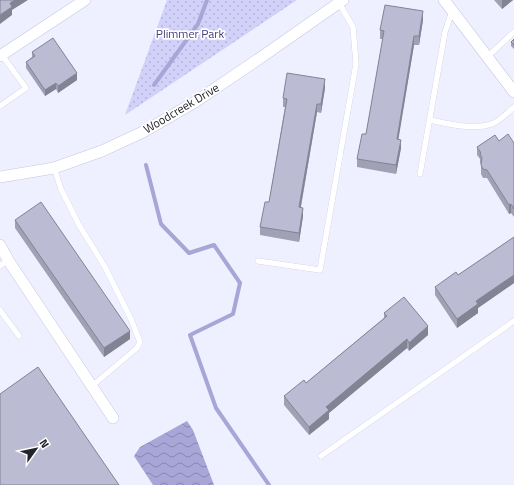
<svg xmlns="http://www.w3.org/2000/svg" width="514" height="485" font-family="'Titillium Web',sans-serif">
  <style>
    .park { fill: url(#park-dots) }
    .water { fill: url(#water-waves) }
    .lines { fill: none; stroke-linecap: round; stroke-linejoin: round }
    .stream { stroke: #a8a6d7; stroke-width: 4 }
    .service-casing { stroke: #c6c6de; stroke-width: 6 }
    .minor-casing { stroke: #c6c6de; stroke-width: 12 }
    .service { stroke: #fff; stroke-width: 5.5 }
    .minor { stroke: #fff; stroke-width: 11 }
    .wall { fill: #a1a1b5 }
    .shaded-wall { fill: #838394 }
    .building { fill: #bbbbd3; stroke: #838394 }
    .labels { text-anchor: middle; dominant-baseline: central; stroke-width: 3.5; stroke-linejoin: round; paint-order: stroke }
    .park-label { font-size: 12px; fill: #443e7b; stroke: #fff }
    .street-label { font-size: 12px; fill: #23232c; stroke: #fff }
  </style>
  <defs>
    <pattern id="park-dots" width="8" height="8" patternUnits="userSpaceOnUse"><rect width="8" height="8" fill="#d1d1f9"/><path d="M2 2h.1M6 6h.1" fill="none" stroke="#b3b3d6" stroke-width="1.8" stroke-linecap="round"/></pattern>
    <pattern id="water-waves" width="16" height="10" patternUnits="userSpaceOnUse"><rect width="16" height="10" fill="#a8a6d7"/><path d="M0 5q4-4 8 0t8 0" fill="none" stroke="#8887af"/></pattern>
  </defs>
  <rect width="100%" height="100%" fill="#eff0ff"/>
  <path class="park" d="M167 0H297L125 115Z"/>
  <path class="water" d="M187 421 193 430 214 485H153L134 456 140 447Z"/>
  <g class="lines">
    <path class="stream" d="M154 85 198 24 207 0
      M146 165 161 224 189 253 214 245 240 283 233 314 190 335 216 408 269 485"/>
    <defs>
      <path id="service" d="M487 57 514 32
        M0 106 26 88 2 55
        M430 120C449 124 475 131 494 123 502 119 508 112 514 107
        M54 168 61 189 79 225 105 267 131 319 140 342 137 348 92 386
        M420 174 445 32 452 11
        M258 261 320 270 356 64 353 27 339 3
        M0 266 8 260
        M0 310 19 336
        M321 456 514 321"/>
      <path id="minor" d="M444 0 514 92
        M0 56 85 0
        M0 177 54 168 102 151 145 131 195 102 263 56 343 0
        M0 245 8 260 113 418"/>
    </defs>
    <use href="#service" class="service-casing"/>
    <use href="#minor" class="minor-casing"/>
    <use href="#service" class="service"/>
    <use href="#minor" class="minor"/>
  </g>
  <path class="wall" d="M494 0H513L502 9Z
    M423 20 419 45H414L398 139 401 148 396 174 357 167V159L366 134 383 39H380V30Z
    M514 39V49L511 46V42Z
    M32 52 77 80 58 93 56 89 45 96 26 68V62L32 57Z
    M325 88 321 113 317 112 301 207 303 216 299 242 260 235V227L269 202 285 107H283V98Z
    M499 141 514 143V217L511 213 509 214 487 178H483L481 174V164L480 163V159L477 155V147Z
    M15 220 130 339 104 357 15 228Z
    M514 237V283L478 308V313L457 328 435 295V287L458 275Z
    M384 313 428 335 409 351 407 348 329 413V419L309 435 284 405V396L306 383 384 318Z"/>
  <path class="shaded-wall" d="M15 0H28L12 10V15L0 24V15L10 3Z
    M502 0H513L502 9Z
    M423 11V20L419 45V36Z
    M414 36V45L397 148V139Z
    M77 73V80L58 93V86Z
    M325 79V88L321 113V104Z
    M56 83V89L45 96V90Z
    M317 104V112L299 216V207Z
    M401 140V148L396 174V165Z
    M511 204V213L509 214V205Z
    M303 208V216L299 242V233Z
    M514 275V283L478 308V313L457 328V319L476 301Z
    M428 326V335L409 351V343Z
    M130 331V339L104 357V348Z
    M407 339V348L329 413V419L309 435V427L326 407Z"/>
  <path class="building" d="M0 0H15L10 3 12 7 0 15Z
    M385 5 423 11 419 36H414L397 139 401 140 396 165 357 159 362 134H366L384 31 380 30Z
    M53 38 77 73 58 86 56 83 45 90 26 62 35 56 32 52Z
    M514 39V45L511 42Z
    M287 73 325 79 321 104H317L299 207 303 208 299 233 260 227 265 202H269L287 99 283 98Z
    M508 134 514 143V209L511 204 509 205 487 170 483 169 481 165 482 158 480 154 481 153 477 147 495 135 499 141Z
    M41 202 130 331 104 348 15 220Z
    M514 237V275L476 301 478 304 457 319 435 287 456 272 458 275Z
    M404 297 428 326 409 343 407 339 326 407 329 410 309 427 284 396 304 380 306 383 387 316 384 313Z
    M38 367 119 485H0V394Z"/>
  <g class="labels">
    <g class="park-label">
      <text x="190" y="33">Plimmer Park</text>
    </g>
    <g class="street-label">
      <text transform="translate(181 108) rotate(-31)">Woodcreek Drive</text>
    </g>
  </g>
  <g transform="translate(36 449) rotate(57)" stroke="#ffffff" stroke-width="3" paint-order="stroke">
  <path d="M0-3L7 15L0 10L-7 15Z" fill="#23232c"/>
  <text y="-6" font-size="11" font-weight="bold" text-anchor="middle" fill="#23232c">N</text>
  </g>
</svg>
